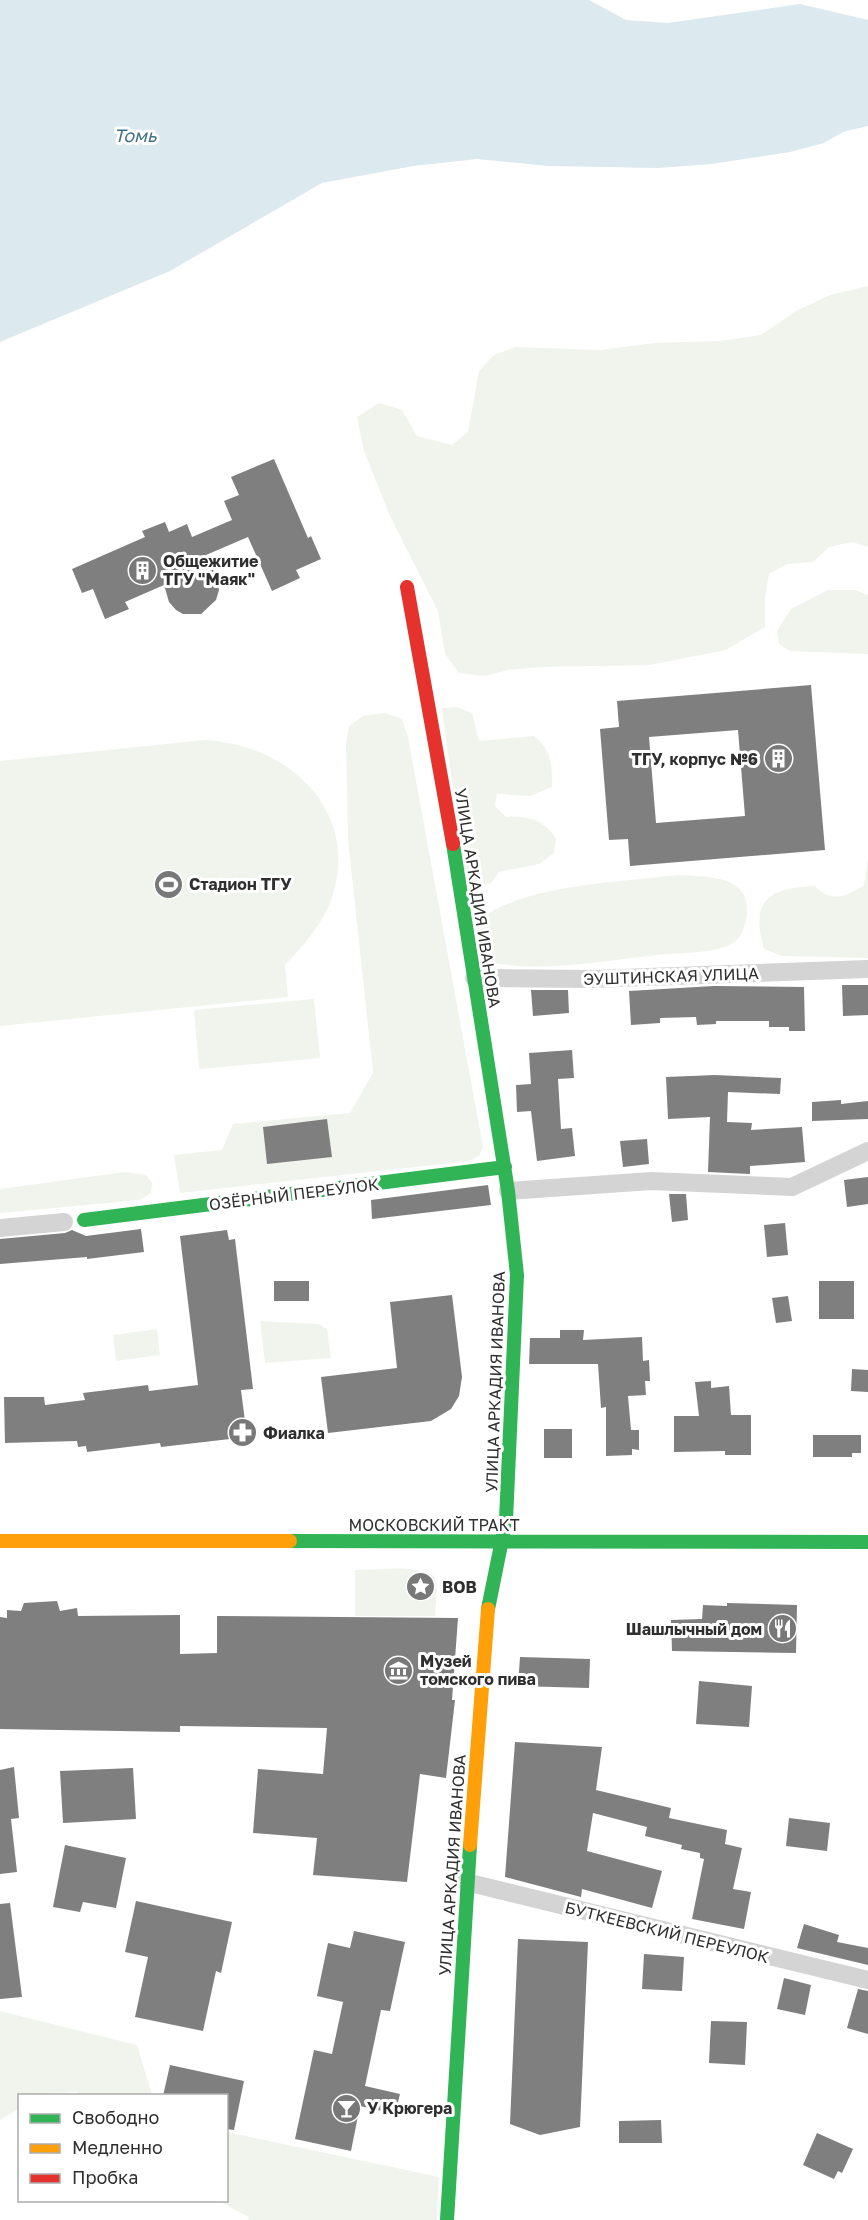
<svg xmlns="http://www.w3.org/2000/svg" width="868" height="2220" font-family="'Golos Text',sans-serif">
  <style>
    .green { fill: #f1f4ed }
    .water { fill: #dce9ef }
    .building { fill: #7f7f7f; fill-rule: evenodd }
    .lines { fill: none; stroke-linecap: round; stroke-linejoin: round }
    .street { stroke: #d4d4d4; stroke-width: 18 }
    .fast { stroke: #30b455; stroke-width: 14 }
    .slow { stroke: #ff9f0a; stroke-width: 14 }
    .jam { stroke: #e5322d; stroke-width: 14 }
    .labels { text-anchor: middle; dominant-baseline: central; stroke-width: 6; stroke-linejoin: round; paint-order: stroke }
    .poi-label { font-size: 16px; font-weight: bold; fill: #2f2f2f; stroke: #fff; text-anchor: start }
    .street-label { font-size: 16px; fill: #2f2f2f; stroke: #fff }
    .water-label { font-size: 18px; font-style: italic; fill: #457289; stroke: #fff }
  </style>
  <rect width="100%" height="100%" fill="#fff"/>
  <path class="green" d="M868 286V547L852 542 829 547 813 562 787 564 769 574 765 597V627L726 650 649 665 540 667 508 670 486 676 459 673 445 654 438 611 390 516 364 451 357 417 379 403 402 410 417 436 452 445 468 432 479 371 494 355 515 347 600 350 654 343 720 341 761 335 796 311 830 295Z
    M828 590H855L868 595V654L790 651 779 644 777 631 791 609Z
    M457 707 472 713 479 741 534 736C552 750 552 765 552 787L530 796 497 794 495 806 506 817C528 815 543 820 556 838L554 853 539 864 499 872 491 883 475 886 465 879 442 708Z
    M385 713 402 719 408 737 483 1147 479 1156 469 1161 180 1193 174 1155 222 1150 233 1124 350 1113 373 1073 348 839 346 743 349 726 363 716Z
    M205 740C286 744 359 808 333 894 325 922 304 945 285 965L288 997 0 1026V761Z
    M868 858V958L782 956 764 949C750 900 768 888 815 886 831 903 846 897 864 885Z
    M679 875C709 877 755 875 746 920 744 928 741 938 733 943 715 954 677 953 657 955 599 961 541 974 484 961L478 921C522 884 623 882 679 875Z
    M314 999 320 1058 199 1069 194 1010Z
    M125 1172 146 1175 152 1183 151 1193 139 1200 0 1213V1189Z
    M260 1321 318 1324 327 1329 331 1358 265 1363Z
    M157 1329 160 1355 116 1361 113 1335Z
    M355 1570C379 1570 413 1564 434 1576L437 1585 435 1616H355Z
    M0 2011 137 2045 152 2095 80 2096 77 2092 20 2096 19 2109 0 2120Z
    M227 2132 439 2177 437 2220H249L248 2217 219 2201 226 2200Z"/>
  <path class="water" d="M0 0H589L626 20 668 23 800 4 868 20V126L843 132 824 143 790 152 711 164 658 168 548 166 477 159 413 166 322 183 170 271 0 342Z"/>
  <path class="building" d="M274 459 308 538 311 536 321 559 296 570 300 578 272 591 248 537 206 555 217 578 219 590 216 600 201 614H183L176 610 169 602 164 585 125 602 129 609 105 619 93 589 82 593 72 569 145 537 142 531 165 522 169 532 187 524 192 537 232 520 224 501 239 495 231 477Z
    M811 685 825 850 630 866 628 839 609 840 600 729 619 727 617 701ZM738 730 745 816 656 823 649 737Z
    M842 985H868V1015L843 1016Z
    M714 986 804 987 805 1031H789V1027H769V1021H716V1024L697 1025 696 1017 660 1018V1023L631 1025 629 991Z
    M531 990H568L569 1013 533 1016Z
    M572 1050 574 1078 558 1079 561 1129 572 1128 575 1156 537 1161 531 1111 517 1112 516 1085 531 1084 529 1053Z
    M715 1075 781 1078 780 1094 728 1092 727 1122 752 1123 751 1130 802 1127 805 1162 750 1166V1174L708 1172 710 1117 668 1119 666 1077Z
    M841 1100V1104L868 1101V1119L812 1121V1102Z
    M327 1119 332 1157 267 1164 263 1127Z
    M647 1139 649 1164 623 1167 620 1141Z
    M868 1177V1204L847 1207 844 1180Z
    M488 1185 491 1205 372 1219 371 1200Z
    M669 1194H686L688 1220 672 1222Z
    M785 1223 788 1255 767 1257 764 1225Z
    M141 1229 144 1252 87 1259V1257L0 1264V1239L65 1233 72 1230 86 1236Z
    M227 1230 229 1240 235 1239 253 1389 241 1390 247 1437 161 1447 160 1443 87 1452 86 1446 78 1447 77 1441 5 1443 4 1397H44L45 1405 85 1400 83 1393 148 1385 149 1391 198 1385 180 1236Z
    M274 1281H309V1301H274Z
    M819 1281H854V1319H819Z
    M452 1295 462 1377 459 1396 451 1409 431 1421 328 1433 321 1377 397 1368 390 1302Z
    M788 1296 792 1321 776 1323 772 1298Z
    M560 1330H584L583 1340 642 1337 643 1361 649 1360 650 1381H645L646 1395 628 1396 631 1430H639V1450L632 1449V1455L606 1456V1407L601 1408 598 1364H529L530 1338H560Z
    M852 1369 868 1370V1392L851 1391Z
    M711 1381V1388L729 1386 731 1415H751V1455H725V1451L674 1452V1416H699L695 1382Z
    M544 1429H572V1458H544Z
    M813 1435H861V1453H852V1457H813Z
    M57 1601 60 1611 77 1608 78 1616 180 1615V1654L217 1653V1616L458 1618 452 1700H455L446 1778 420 1774 407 1882 313 1875 317 1838 253 1833 258 1769 323 1774 327 1728 180 1726V1732L0 1729V1617L7 1618V1610L21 1611 24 1603Z
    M727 1603 797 1605 796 1653 672 1651 671 1620 702 1619 703 1605 727 1606Z
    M520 1657 590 1659 589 1688 518 1686Z
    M699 1681 752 1686 749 1727 696 1724Z
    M515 1742 602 1747 596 1790 671 1808 669 1818 727 1830 725 1844 742 1848 733 1889 751 1892 744 1929 692 1919 704 1859 700 1858V1853L681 1849 682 1845 645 1836 647 1827 593 1813 587 1851 662 1871 652 1908 582 1889 581 1897 505 1877Z
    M14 1767 19 1818 11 1819 17 1872 0 1874V1770Z
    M133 1768 136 1819 63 1823 60 1771Z
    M789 1818 830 1823 827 1851 786 1846Z
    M65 1845 126 1858 116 1908 83 1902 80 1912 53 1907Z
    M136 1901 232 1922 221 1973 216 1971 203 2031 135 2017 148 1957 125 1952Z
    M10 1903 22 1997 0 1999V1904Z
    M804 1924 839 1935 837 1942 868 1948V1965L797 1948Z
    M354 1931 405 1942 390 2011 381 2010 365 2086 400 2094 395 2114 360 2106 351 2151 295 2139 314 2050 332 2054 343 2002 317 1996 328 1943 350 1948Z
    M518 1939 588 1942 580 2127 540 2135 510 2124Z
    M644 1954 684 1957 682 1991 642 1989Z
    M784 1978 811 1985 805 2015 777 2009Z
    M858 1989 868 1991V2034L847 2028Z
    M711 2021 747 2022 745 2065 709 2063Z
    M170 2065 244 2081 234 2130 226 2129V2096H163Z
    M661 2120 662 2143H619V2121Z
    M817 2133 853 2149 842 2173 838 2171 834 2179 803 2165Z"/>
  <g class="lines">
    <path class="street" d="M474 978 593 979 868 969
      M508 1191 651 1181 792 1187 868 1151
      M0 1228 64 1222
      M466 1882 868 1980"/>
    <path class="fast" d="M453 844 508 1191 517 1275 506 1520 488 1609
      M84 1220 505 1167
      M290 1541 868 1542
      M447 2220 470 1845"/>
    <path class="slow" d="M0 1541H290
      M470 1845 488 1609"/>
    <path class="jam" d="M407 587 453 844"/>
  </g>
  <defs>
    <symbol id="building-disc" viewBox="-11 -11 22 22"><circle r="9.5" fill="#787878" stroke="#fff"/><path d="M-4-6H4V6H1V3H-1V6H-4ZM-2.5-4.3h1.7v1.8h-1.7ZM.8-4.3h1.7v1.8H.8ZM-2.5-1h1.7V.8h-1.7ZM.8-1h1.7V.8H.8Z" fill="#fff"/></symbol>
    <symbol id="stadium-disc" viewBox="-11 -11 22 22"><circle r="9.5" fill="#787878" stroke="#fff"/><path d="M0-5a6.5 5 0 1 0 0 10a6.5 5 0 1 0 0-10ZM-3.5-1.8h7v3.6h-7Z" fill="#fff"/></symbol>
    <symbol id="pharmacy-disc" viewBox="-11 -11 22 22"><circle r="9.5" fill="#787878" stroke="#fff"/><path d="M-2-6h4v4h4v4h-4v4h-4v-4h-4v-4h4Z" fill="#fff"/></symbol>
    <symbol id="sight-disc" viewBox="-11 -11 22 22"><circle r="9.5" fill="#787878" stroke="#fff"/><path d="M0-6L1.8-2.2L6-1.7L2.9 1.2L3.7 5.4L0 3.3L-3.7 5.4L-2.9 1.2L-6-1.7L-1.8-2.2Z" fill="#fff"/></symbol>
    <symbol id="restaurant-disc" viewBox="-11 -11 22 22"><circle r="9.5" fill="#787878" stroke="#fff"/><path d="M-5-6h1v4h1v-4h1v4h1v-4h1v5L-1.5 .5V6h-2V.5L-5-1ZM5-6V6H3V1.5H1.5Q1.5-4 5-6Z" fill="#fff"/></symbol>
    <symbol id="museum-disc" viewBox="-11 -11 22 22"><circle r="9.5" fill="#787878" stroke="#fff"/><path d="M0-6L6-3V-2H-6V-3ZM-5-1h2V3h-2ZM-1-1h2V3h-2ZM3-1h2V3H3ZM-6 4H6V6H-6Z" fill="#fff"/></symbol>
    <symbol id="bar-disc" viewBox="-11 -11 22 22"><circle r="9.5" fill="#787878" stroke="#fff"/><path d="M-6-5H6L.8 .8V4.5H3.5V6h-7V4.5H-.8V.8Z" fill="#fff"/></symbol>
  </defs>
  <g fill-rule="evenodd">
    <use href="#building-disc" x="126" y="554" width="33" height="33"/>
    <use href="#building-disc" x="762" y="742" width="33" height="33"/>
    <use href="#stadium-disc" x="152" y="868" width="33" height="33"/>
    <use href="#pharmacy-disc" x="226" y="1416" width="33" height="33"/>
    <use href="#sight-disc" x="404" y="1570" width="33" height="33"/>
    <use href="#restaurant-disc" x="766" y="1612" width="33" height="33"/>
    <use href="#museum-disc" x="382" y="1654" width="33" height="33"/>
    <use href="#bar-disc" x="330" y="2092" width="33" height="33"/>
  </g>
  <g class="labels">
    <g class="poi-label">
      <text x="163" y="561">Общежитие<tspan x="163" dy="18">ТГУ "Маяк"</tspan></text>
      <text x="758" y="759" text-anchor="end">ТГУ, корпус №6</text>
      <text x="189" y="884">Стадион ТГУ</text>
      <text x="263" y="1433">Фиалка</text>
      <text x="442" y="1587">ВОВ</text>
      <text x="762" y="1629" text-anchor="end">Шашлычный дом</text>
      <text x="420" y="1661">Музей<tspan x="420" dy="18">томского пива</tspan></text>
      <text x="367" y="2108">У Крюгера</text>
    </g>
    <g class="street-label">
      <text transform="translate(478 898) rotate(81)">УЛИЦА АРКАДИЯ ИВАНОВА</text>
      <text transform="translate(671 976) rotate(-2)">ЭУШТИНСКАЯ УЛИЦА</text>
      <text transform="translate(294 1194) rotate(-7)">ОЗЁРНЫЙ ПЕРЕУЛОК</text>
      <text transform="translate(495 1382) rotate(-88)">УЛИЦА АРКАДИЯ ИВАНОВА</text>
      <text x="434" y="1525">МОСКОВСКИЙ ТРАКТ</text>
      <text transform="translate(452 1865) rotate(-86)">УЛИЦА АРКАДИЯ ИВАНОВА</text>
      <text transform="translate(667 1932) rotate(14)">БУТКЕЕВСКИЙ ПЕРЕУЛОК</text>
    </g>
    <g class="water-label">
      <text x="135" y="135">Томь</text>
    </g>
  </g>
  <rect x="18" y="2094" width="210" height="108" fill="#ffffff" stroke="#acacac" stroke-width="1.5"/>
  <rect x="30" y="2114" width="30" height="9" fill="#30b455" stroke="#acacac" stroke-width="1.5"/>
  <text x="72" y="2124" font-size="18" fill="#2f2f2f">Свободно</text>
  <rect x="30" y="2144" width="30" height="9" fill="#ff9f0a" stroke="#acacac" stroke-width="1.5"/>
  <text x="72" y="2154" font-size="18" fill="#2f2f2f">Медленно</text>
  <rect x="30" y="2174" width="30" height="9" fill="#e5322d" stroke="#acacac" stroke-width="1.5"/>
  <text x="72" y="2184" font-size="18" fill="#2f2f2f">Пробка</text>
</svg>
